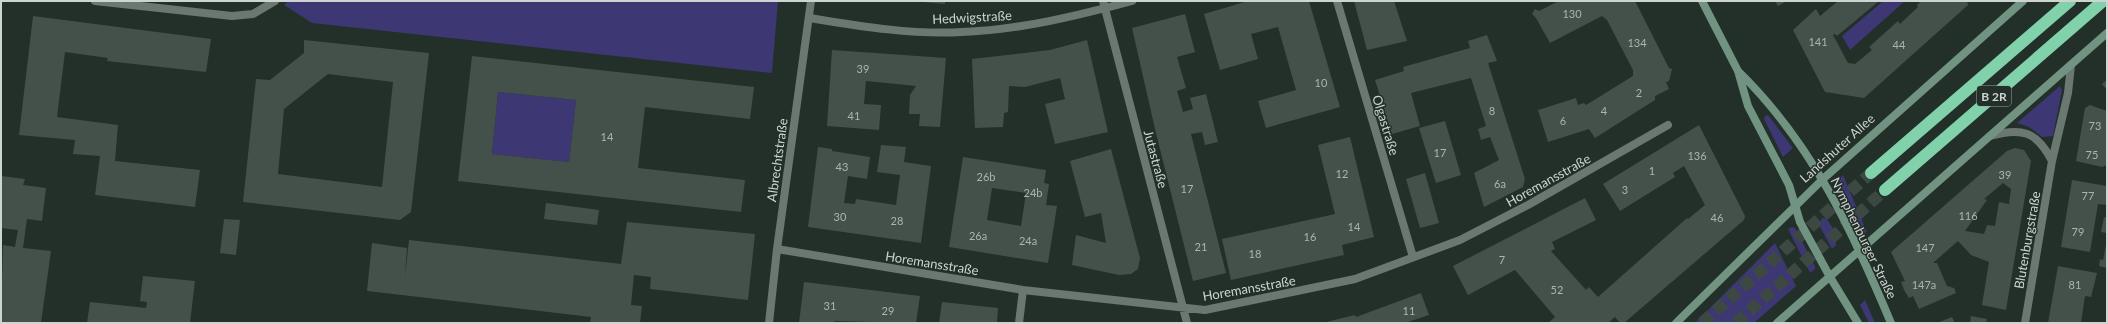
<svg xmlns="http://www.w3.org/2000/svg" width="2108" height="324" font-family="Lato,sans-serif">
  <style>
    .green { fill: #3d3774 }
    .building { fill: #44514a; fill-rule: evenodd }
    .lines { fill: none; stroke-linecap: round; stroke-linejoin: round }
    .highway-tunnel { stroke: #3d4842; stroke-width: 12; stroke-dasharray: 12 6; stroke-linecap: butt }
    .street { stroke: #6a7871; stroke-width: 8 }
    .secondary { stroke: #719382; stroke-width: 8 }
    .highway { stroke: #81d1ab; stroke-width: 12 }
    .labels { text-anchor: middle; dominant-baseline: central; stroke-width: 3; stroke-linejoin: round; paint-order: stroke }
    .number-label { font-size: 11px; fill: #acb4af }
    .shield { fill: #232f29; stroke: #9ba39f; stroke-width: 1 }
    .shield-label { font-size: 12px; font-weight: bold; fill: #ced5d1 }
    .street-label { font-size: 13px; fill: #ced5d1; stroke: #232f29 }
  </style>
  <rect width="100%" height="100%" fill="#232f29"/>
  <path class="green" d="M288 1H778L772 73 312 23 284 5Z
    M1883 1H1905L1850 50 1842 36Z
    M2060 86 2062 90 2053 136 2042 137 2029 127 2017 123Z
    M498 92 576 100 569 162 492 154Z
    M1768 115 1793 148 1783 157 1764 119 1765 116Z
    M1843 175 1867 232 1865 233 1859 230 1834 184Z
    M1822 218H1825C1833 225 1836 234 1836 245L1832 249 1819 225Z
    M1792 227 1795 228 1815 266V269L1810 273 1788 229Z
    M1775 243 1796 286 1754 323H1695Z
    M1865 300 1875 323H1869L1860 305Z"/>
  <path class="building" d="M923 1H945V4L923 2Z
    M1248 1H1309L1340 107 1266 128 1258 101 1296 90 1278 27 1251 34 1258 59 1220 70 1204 14Z
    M1354 1H1394L1407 41 1367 50Z
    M1559 1H1635L1669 68 1672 69 1669 81 1666 82 1669 89 1655 96V100L1595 138 1589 129 1548 142 1538 110 1576 98 1578 105 1584 103 1586 105 1633 76V70L1607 20 1602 16 1550 43 1536 18 1532 14 1535 9 1539 11Z
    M1775 1H1787L1778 6Z
    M1838 1H1879L1837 36 1835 34 1833 35 1848 63 1855 64 1872 50 1869 47 1898 21 1900 24 1918 7 1917 5 1921 1H1967L1968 5 1864 98 1825 92 1793 30 1816 9 1820 16Z
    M1185 14 1195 52 1177 57 1186 88 1177 91 1183 112 1193 109 1190 98 1206 94 1218 142 1205 145 1202 132 1191 134 1226 273 1193 281 1155 129 1132 28Z
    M33 16 211 39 206 72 107 61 108 58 65 52 57 117 118 125 115 161 200 170 195 207 95 195 100 156 73 154 75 140 19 135Z
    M1487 35 1497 61 1488 63 1525 179 1523 187 1484 207 1474 173 1499 160 1490 137 1481 140 1478 129 1486 126 1471 78 1411 93 1420 126 1392 134 1375 80 1404 71 1403 67 1470 48 1468 41Z
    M304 40 429 53 411 212 400 220 243 202 256 79 270 80 304 53ZM328 74 393 82 382 187 278 174 284 109Z
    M1087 40 1108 132 1055 144 1045 104 1065 99 1060 78 1025 87 1009 86 1008 112 1004 113 1003 127 975 128 972 59 1050 50Z
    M832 50 946 58 940 127 919 126 920 114H909L910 95 916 86 866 81 864 104 881 105 879 130 827 126Z
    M472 56 754 87 750 119 645 107 638 168 745 180 741 212 458 181ZM498 92 576 100 569 162 492 154Z
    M2107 80V90L2102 84Z
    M2090 105 2107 111V165L2102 167 2076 161 2085 108Z
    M1445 121 1461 175 1436 183 1419 128Z
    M1699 125 1745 216 1744 220 1624 323H1620L1615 317 1608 323H1548L1555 317 1515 270 1468 295 1453 266 1585 198 1596 220 1552 242 1555 249 1551 251 1586 290 1589 287 1598 297 1687 218 1688 219 1705 205 1684 166 1673 173 1675 177 1620 211 1603 184Z
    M1350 137 1374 237 1342 245 1344 255 1231 280 1222 239 1335 214 1318 145Z
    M881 145 906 147 904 162 931 166 921 243 808 227 818 147 832 149V151L870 157 867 179 848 176 844 203 855 204 856 199 896 205 900 175 877 172Z
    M2015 148 2024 150 2031 161 2006 310 1982 305 1989 262 1971 255 1958 241 1933 263H1937L1947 286 1954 288 1956 293 1919 309 1913 296 1909 298 1904 290 1901 282 1905 281 1891 252 2007 151ZM2003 183 2011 189 2009 204 1999 202 1995 226 1987 225 1984 234 1965 231 1987 200 1984 199Z
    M1111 149 1140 258 1138 269 1131 274 1119 275 1072 265 1076 235 1106 243 1101 213 1085 217 1070 161Z
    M963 157 1046 170 1044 183 1049 184 1046 205 1057 206 1048 263 949 247ZM992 188 1026 193 1021 226 987 220Z
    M1425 173 1439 223 1420 228 1406 179Z
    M1 176 25 179 23 185 46 188 42 221 27 219 23 248 51 251 41 323H1L3 245 15 247 18 230 1 228Z
    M2072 180 2107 186V205L2098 204 2090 252 2061 247Z
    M546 203 599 210 597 225 544 219Z
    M2104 217 2107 218V233L2101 232Z
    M224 219 240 220 236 255 220 253Z
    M627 222 755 234 748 300 650 289 651 277 634 275 631 305 642 306 640 323H590L591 317 367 291 372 243 407 248 405 277 409 240 621 264Z
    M2106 245H2107V268L2099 266 2100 259 2103 260Z
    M2058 266 2097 273 2091 297 2085 296 2081 323H2048Z
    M143 276 195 281 190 323H87L90 302 146 308 147 302 140 301Z
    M804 282 920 296 916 323 834 321V323H799Z
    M1421 293 1429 315 1405 323H1322L1355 315 1356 317Z
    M942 302 998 308 997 323H939Z
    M1971 316 1987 319 1986 323H1970Z
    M1952 317 1955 323H1937Z"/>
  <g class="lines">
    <path class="highway-tunnel" d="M1702 323 1871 173
      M1736 323 1885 190"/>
    <path class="street" d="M95 1 232 16 253 14 275 1
      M1103 1 1187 323
      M1337 1 1413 257
      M810 18C859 26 912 35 962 32 1019 30 1077 16 1132 1
      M1990 136C2021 127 2037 131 2052 161
      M777 249 1023 290 1205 310 1355 279 1460 240 1528 205 1668 125
      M769 323 777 249 811 1
      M1019 323 1023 290
      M2025 323 2052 161 2068 93 2071 65"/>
    <path class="secondary" d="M1702 1 1738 71 1748 106 1789 185 1800 222 1830 277 1858 323
      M1738 71C1812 143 1852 230 1891 323
      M1676 323 1823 179 2023 1
      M1777 323 2107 33"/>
    <path class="highway" d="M1871 173 2070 1
      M1885 190 2103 1"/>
  </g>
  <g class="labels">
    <g class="number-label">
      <text x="1572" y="13">130</text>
      <text x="1818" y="41">141</text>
      <text x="1637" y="42">134</text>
      <text x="1899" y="44">44</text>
      <text x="863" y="68">39</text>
      <text x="1321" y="82">10</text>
      <text x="1639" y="92">2</text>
      <text x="1492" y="110">8</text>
      <text x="1604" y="110">4</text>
      <text x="854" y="115">41</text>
      <text x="1563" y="120">6</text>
      <text x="2095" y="125">73</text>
      <text x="607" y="136">14</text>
      <text x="1440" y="152">17</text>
      <text x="2092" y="154">75</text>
      <text x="1697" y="155">136</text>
      <text x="842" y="166">43</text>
      <text x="1652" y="170">1</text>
      <text x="1342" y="173">12</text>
      <text x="2005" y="174">39</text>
      <text x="986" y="176">26b</text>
      <text x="1500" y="183">6a</text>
      <text x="1187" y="188">17</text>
      <text x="1625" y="189">3</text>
      <text x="1033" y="192">24b</text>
      <text x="2088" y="195">77</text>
      <text x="1968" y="215">116</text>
      <text x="840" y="216">30</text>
      <text x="1717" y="217">46</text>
      <text x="897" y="220">28</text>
      <text x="1354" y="226">14</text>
      <text x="2078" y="231">79</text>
      <text x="978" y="235">26a</text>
      <text x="1310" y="236">16</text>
      <text x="1028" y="240">24a</text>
      <text x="1201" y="246">21</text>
      <text x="1925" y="247">147</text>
      <text x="1255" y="253">18</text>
      <text x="1502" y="259">7</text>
      <text x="1924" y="284">147a</text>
      <text x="2075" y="284">81</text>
      <text x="1557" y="289">52</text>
      <text x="830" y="305">31</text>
      <text x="888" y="310">29</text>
      <text x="1409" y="310">11</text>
    </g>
    <rect class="shield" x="1977" y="86" width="34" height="20" rx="3"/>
    <g class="shield-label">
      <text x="1994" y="96">B 2R</text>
    </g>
    <g class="street-label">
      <text transform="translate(972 17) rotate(-3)">Hedwigstraße</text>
      <text transform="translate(1386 125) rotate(73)">Olgastraße</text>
      <text transform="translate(1837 148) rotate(-42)">Landshuter Allee</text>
      <text transform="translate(1156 159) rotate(75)">Jutastraße</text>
      <text transform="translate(777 160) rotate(-82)">Albrechtstraße</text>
      <text transform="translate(1548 180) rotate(-29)">Horemansstraße</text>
      <text transform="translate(1864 238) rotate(64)">Nymphenburger Straße</text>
      <text transform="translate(2027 240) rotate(-80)">Blutenburgstraße</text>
      <text transform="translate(932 263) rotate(9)">Horemansstraße</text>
      <text transform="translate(1249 288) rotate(-10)">Horemansstraße</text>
    </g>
  </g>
  <rect width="2108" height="324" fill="none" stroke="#ced5d1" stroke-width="4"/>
</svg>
